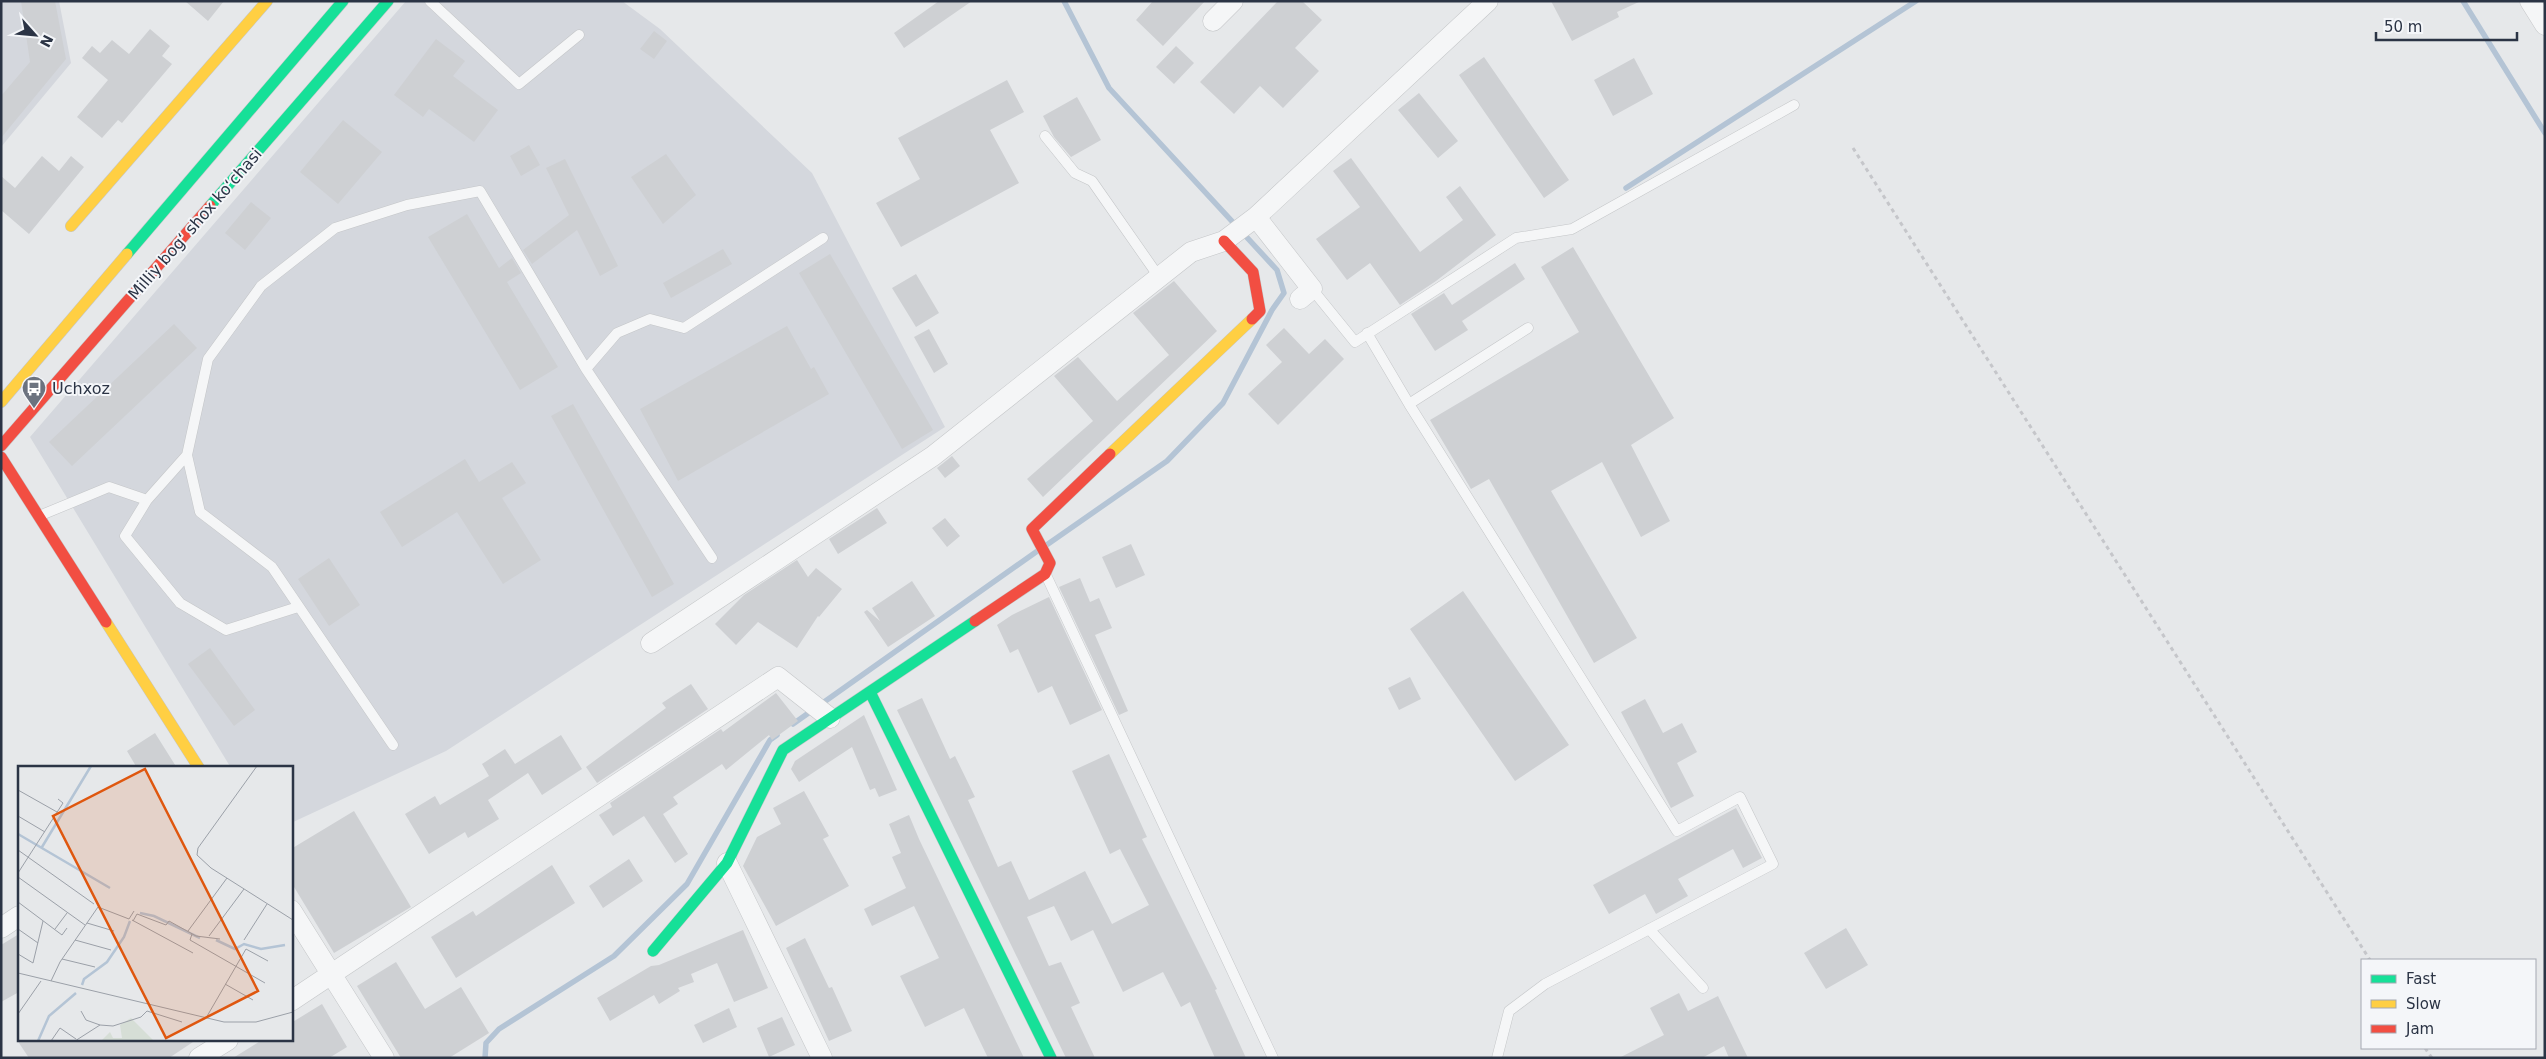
<svg xmlns="http://www.w3.org/2000/svg" width="2546" height="1059" font-family="'DejaVu Sans',sans-serif">
  <style>
    .built { fill: #d4d7dd }
    .lines { fill: none; stroke-linecap: round; stroke-linejoin: round }
    .stream { stroke: #b4c4d5; stroke-width: 5.5 }
    .building { fill: #ced0d3 }
    .lane-casing { stroke: #c4c6c8; stroke-width: 11 }
    .street-casing { stroke: #c4c6c8; stroke-width: 21 }
    .fast-casing { stroke: #c4c6c8; stroke-width: 12 }
    .slow-casing { stroke: #c4c6c8; stroke-width: 12 }
    .jam-casing { stroke: #c4c6c8; stroke-width: 12 }
    .path { stroke: #c5c6ca; stroke-width: 3; stroke-dasharray: 4 4; stroke-linecap: butt }
    .lane { stroke: #f5f6f7; stroke-width: 10 }
    .street { stroke: #f5f6f7; stroke-width: 20 }
    .fast { stroke: #16e098; stroke-width: 11 }
    .slow { stroke: #ffcf43; stroke-width: 11 }
    .jam { stroke: #f24e42; stroke-width: 11 }
    .labels { text-anchor: middle; dominant-baseline: central; stroke-width: 4; stroke-linejoin: round; paint-order: stroke }
    .street-label { font-size: 16px; fill: #2b3445; stroke: #f4f6f9 }
    .poi-label { font-size: 16px; fill: #2b3445; stroke: #f4f6f9; text-anchor: start }
    .inset-river { fill: none; stroke: #b4c4d5; stroke-width: 2.5 }
    .inset-road { fill: none; stroke: #9ba0a8; stroke-width: 1 }
    .view { fill: #df570f; fill-opacity: 0.15; stroke: #df570f; stroke-width: 2.5 }
    .inset-edge { fill: none; stroke: #2b3445; stroke-width: 2.5 }
  </style>
  <rect width="100%" height="100%" fill="#e6e8ea"/>
  <path class="built" d="M1 1H59L71 63 1 147Z
    M406 1H622L660 29 812 173 945 427 446 751 291 823V768H231L30 437Z"/>
  <g class="lines">
    <path class="stream" d="M2463 1 2545 133
      M1626 188 1916 1
      M1048 544 1167 461 1223 403 1272 310 1284 293 1277 270 1109 88 1064 1
      M793 724 1036 552
      M485 1058 486 1043 499 1029 614 956 687 884 770 740 777 735"/>
  </g>
  <path class="building" d="M21 1H55L66 59 1 138V96L30 62Z
    M185 1H224L208 21Z
    M939 1H972L904 48 894 33Z
    M1153 1H1205L1163 46 1136 20Z
    M1278 1H1302L1322 20 1295 48 1319 71 1283 108 1260 86 1234 114 1200 82Z
    M1551 1H1641L1617 12 1619 17 1572 41Z
    M150 29 170 46 162 56 172 64 122 123 118 120 102 138 77 117 108 80 82 58 92 46 100 53 112 40 129 54Z
    M654 31 667 41 654 59 640 49Z
    M436 39 465 61 453 76 498 110 474 142 429 109 423 117 394 95Z
    M1176 46 1194 63 1174 84 1156 67Z
    M1484 57 1569 180 1544 198 1459 75Z
    M1634 58 1653 94 1613 116 1594 80Z
    M1007 80 1024 112 990 130 1019 183 901 247 876 203 920 179 898 138Z
    M1419 93 1458 141 1438 158 1398 110Z
    M1077 97 1101 140 1071 157 1054 137 1043 116Z
    M343 120 382 152 338 204 300 172Z
    M529 145 540 165 521 176 510 156Z
    M666 154 696 195 663 224 631 177Z
    M42 156 59 171 71 156 84 167 29 234 1 210V176L15 188Z
    M1351 158 1420 252 1463 220 1446 197 1460 186 1496 235 1436 281 1400 305 1370 263 1347 280 1316 239 1360 207 1333 171Z
    M565 159 618 266 600 276 577 230 532 264 523 250 569 215 546 168Z
    M251 202 271 218 245 250 225 233Z
    M467 214 499 268 512 258 521 273 507 282 558 367 520 390 428 237Z
    M1573 247 1674 418 1631 445 1670 521 1641 537 1602 462 1551 491 1637 638 1594 663 1489 479 1471 489 1430 420 1579 332 1541 267Z
    M723 249 732 264 671 298 663 283Z
    M830 254 933 430 902 449 799 273Z
    M1515 263 1525 279 1462 321 1468 330 1435 351 1411 314 1444 293 1452 305Z
    M916 274 939 313 916 327 892 288Z
    M1174 281 1217 331 1043 497 1027 479 1093 421 1054 376 1078 357 1117 401 1169 355 1133 313Z
    M174 324 197 348 72 466 49 442Z
    M787 326 811 369 814 367 829 394 678 481 640 409Z
    M1284 328 1309 354 1325 339 1344 359 1278 425 1248 394 1282 362 1266 345Z
    M929 329 948 364 934 373 914 337Z
    M573 404 674 584 652 597 551 416Z
    M952 456 960 466 945 478 937 468Z
    M465 459 479 482 512 462 526 483 502 498 541 560 503 584 457 512 402 547 380 512Z
    M877 508 887 523 838 554 829 539Z
    M945 518 960 536 947 547 932 528Z
    M1131 544 1145 575 1116 588 1102 557Z
    M329 558 360 605 329 626 298 579Z
    M797 560 808 577 816 568 842 589 819 617 818 616 797 648 758 622 736 645 715 624 744 595Z
    M1080 578 1090 602 1099 598 1112 628 1095 635 1128 711 1119 715 1059 587Z
    M912 581 935 616 888 647 864 612 867 610 880 621 872 608Z
    M1463 591 1569 745 1515 781 1410 629Z
    M1049 597 1102 710 1070 725 1052 686 1038 693 1018 649 1010 653 997 625 1012 615Z
    M210 648 255 710 234 726 188 664Z
    M1410 677 1421 699 1399 710 1388 688Z
    M691 684 708 709 597 783 586 767 666 708 662 703Z
    M776 693 798 721 772 740 769 735 726 770 722 764 673 797 678 804 663 814 688 854 675 863 644 816 613 836 599 815 612 807 610 803 721 729 723 732Z
    M922 698 950 759 955 756 975 797 968 800 998 867 1011 861 1029 900 1085 871 1112 924 1149 905 1120 849 1110 854 1072 771 1109 754 1147 837 1142 839 1217 989 1215 990 1246 1058H1215L1190 1002 1181 1007 1163 972 1123 992 1093 930 1071 941 1054 906 1027 917 1049 966 1061 962 1080 1003 1071 1007 1095 1058H1066L897 710Z
    M1645 699 1663 733 1682 723 1697 752 1677 763 1694 796 1671 808 1621 712Z
    M864 715 897 790 879 797 875 788 870 790 852 747 799 782 791 769 795 761Z
    M155 733 177 768H137L127 751Z
    M561 735 582 769 542 795 528 773 488 800 499 819 468 838 465 832 429 854 405 814 435 796 440 805 489 776 482 764 505 749 515 764Z
    M804 791 829 836 823 839 849 886 776 926 743 866 757 837 781 824 773 808Z
    M1736 808 1762 858 1743 868 1733 849 1678 879 1688 896 1656 914 1645 894 1609 914 1593 885Z
    M354 811 411 907 334 953 291 882V849Z
    M909 815 919 839 1024 1058H988L964 1008 925 1027 900 976 939 958 914 906 872 926 864 909 906 888 892 857 901 853 889 824Z
    M629 859 643 881 603 908 589 886Z
    M552 865 575 903 456 978 431 937 473 911 476 916Z
    M1846 928 1868 965 1826 989 1804 953Z
    M743 930 768 988 734 1002 717 963 691 974 694 982 678 988 680 991 659 1004 654 995 610 1021 597 998 651 966 659 965Z
    M19 934V992L1 1002V945Z
    M805 938 829 988 832 987 852 1031 829 1041 786 948Z
    M396 962 425 1009 461 987 489 1033 449 1058H401L357 986Z
    M1679 993 1688 1011 1718 996 1748 1058H1729L1724 1046 1702 1058H1619L1664 1035 1650 1008Z
    M322 1004 347 1047 329 1058H233L262 1040H291V1023Z
    M729 1008 737 1027 703 1043 694 1025Z
    M782 1017 795 1045 769 1057 757 1028Z
    M17 1040H196L169 1058H29Z"/>
  <g class="lines">
    <defs>
      <path id="lane" d="M430 1 519 84 579 35
        M1045 136 1075 173 1092 181 1159 277
        M1312 289 1355 342 1516 238 1572 229 1794 105
        M1367 333 1409 404
        M187 455 147 500 125 536 180 603 226 630 298 607
        M39 516 109 487 147 500
        M712 558 586 369 617 333 650 319 684 328 823 238
        M1046 575 1273 1058
        M393 745 272 567 200 512 187 455 208 359 261 286 335 228 407 205 480 191 586 369
        M1649 929 1703 988
        M1497 1058 1509 1011 1545 984 1773 864 1740 797 1677 831 1409 404 1528 328"/>
      <path id="street" d="M2530 1 2545 25
        M1213 21 1233 1
        M1300 299 1312 289 1256 217 1488 1
        M651 643 933 456 1191 252 1224 241 1256 217
        M727 863 822 1058
        M291 910 384 1058
        M1 928 19 916
        M291 1001 778 677 830 718
        M199 1058 228 1040"/>
      <path id="fast" d="M210 206 388 1
        M127 254 343 1
        M870 692 1051 1058
        M653 951 727 863 783 750 975 621"/>
      <path id="slow" d="M71 226 267 1
        M1 402 127 254
        M1110 454 1252 319
        M106 622 199 768"/>
      <path id="jam" d="M1224 241 1253 272 1260 311 1252 319
        M1 446 210 206
        M1 457 106 622
        M975 621 1045 574 1050 563 1032 529 1110 454"/>
    </defs>
    <use href="#lane" class="lane-casing"/>
    <use href="#street" class="street-casing"/>
    <use href="#fast" class="fast-casing"/>
    <use href="#slow" class="slow-casing"/>
    <use href="#jam" class="jam-casing"/>
    <path class="path" d="M1853 148 2370 960
      M2425 1048 2432 1058"/>
    <use href="#lane" class="lane"/>
    <use href="#street" class="street"/>
    <use href="#fast" class="fast"/>
    <use href="#slow" class="slow"/>
    <use href="#jam" class="jam"/>
  </g>
  <defs>
    <symbol id="bus-pin" viewBox="-11 -11 22 30"><path d="M0 17L-7.5 6A9.5 9.5 0 1 1 7.5 6Z" fill="#6c737f" stroke="#f4f6f9"/><path d="M-5-6H5V4H4V6H2V4H-2V6H-4V4H-5ZM-3.5-4V0h7V-4ZM-3.5 1.2v1.5H-2V1.2ZM2 1.2v1.5H3.5V1.2Z" fill="#fff"/></symbol>
  </defs>
  <g fill-rule="evenodd">
    <use href="#bus-pin" x="20" y="374" width="28" height="38"/>
  </g>
  <g class="labels">
    <g class="street-label">
      <text transform="translate(195 224) rotate(-49)">Milliy bog‘ shox ko‘chasi</text>
    </g>
    <g class="poi-label">
      <text x="52" y="388">Uchxoz</text>
    </g>
  </g>
  <g transform="translate(18 766)">
    <rect width="275" height="275" fill="#e6e8ea"/>
    <path d="M113 252 136 275H83L92 266 95 272H104L102 259Z" fill="#d6ded6"/>
    <path class="inset-river" d="M0 68 92 122M24 81 73 0M122 147 136 150 182 172M198 174 217 183 226 178 243 183 267 179M64 219 66 213 89 196 106 171 112 155M20 275 31 250 58 227"/>
    <path class="inset-road" d="M239 0 180 82 179 89 193 102 275 154M0 24 39 46M0 50 27 66M0 84 76 138M0 107 45 37 40 33M0 111 67 159M0 136 44 169 49 162M114 154 175 187M115 155 119 148 148 159 151 155 178 170 202 173M69 157 96 165M0 163 20 177M37 163 49 147M170 165 209 112M174 168 172 174 247 217M191 170 226 123M57 174 93 184M226 174 249 138M0 188 15 197 25 155M44 193 77 201M0 207 206 256H238L275 246M33 215 42 196 80 141 111 153 116 145M207 218 235 234M63 245 68 254 82 259M0 248 23 215M188 252 228 183 250 195M33 275 42 262 58 273M57 275 82 259 95 260 123 251 129 245 164 256"/>
    <path class="view" d="M127 3 240 225 148 272 35 50Z"/>
    <rect width="275" height="275" class="inset-edge"/>
  </g>
  <rect width="2546" height="1059" fill="none" stroke="#2b3445" stroke-width="5"/>
  <rect x="2361" y="959" width="175" height="90" fill="#f4f6f9" stroke="#a4a8b1"/>
  <rect x="2371" y="975" width="25" height="8" fill="#16e098" stroke="#a4a8b1"/>
  <text x="2406" y="984" font-size="15" fill="#2b3445">Fast</text>
  <rect x="2371" y="1000" width="25" height="8" fill="#ffcf43" stroke="#a4a8b1"/>
  <text x="2406" y="1009" font-size="15" fill="#2b3445">Slow</text>
  <rect x="2371" y="1025" width="25" height="8" fill="#f24e42" stroke="#a4a8b1"/>
  <text x="2406" y="1034" font-size="15" fill="#2b3445">Jam</text>
  <g transform="translate(35 35) rotate(117)" stroke="#f4f6f9" stroke-width="4" paint-order="stroke">
  <path d="M0-4L9 19L0 12L-9 19Z" fill="#2b3445"/>
  <text y="-8" font-size="14" font-weight="bold" text-anchor="middle" fill="#2b3445">N</text>
  </g>
  <path d="M2376 32v8h141v-8" fill="none" stroke="#2b3445" stroke-width="2.5"/>
  <text x="2384" y="32" font-size="15" fill="#2b3445" stroke="#f4f6f9" stroke-width="4" paint-order="stroke">50 m</text>
</svg>
